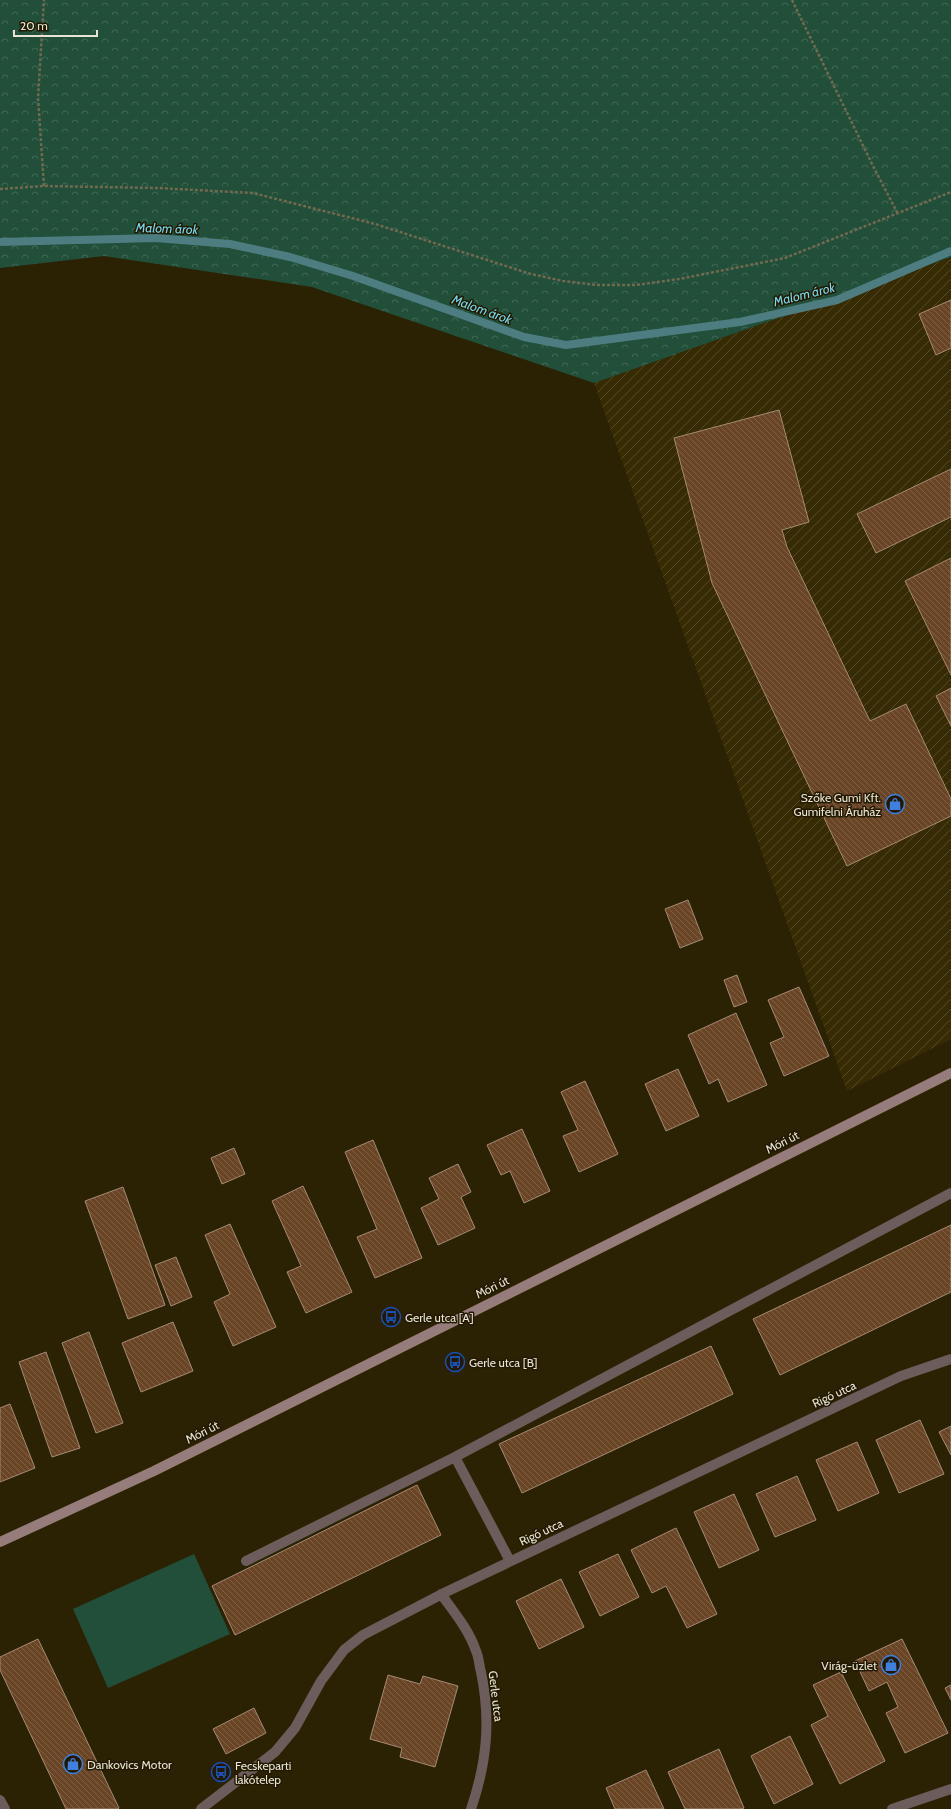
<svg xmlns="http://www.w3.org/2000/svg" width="951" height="1809" font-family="Cabin,sans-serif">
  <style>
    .industrial { fill: url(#industrial-furrows) }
    .forest { fill: url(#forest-crowns) }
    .garden { fill: #224f39 }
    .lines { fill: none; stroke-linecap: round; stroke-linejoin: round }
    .stream { stroke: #4d7d81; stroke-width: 8 }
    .building { fill: url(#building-back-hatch); stroke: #a68a73 }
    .path { stroke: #716950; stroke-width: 2.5; stroke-dasharray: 3 2; stroke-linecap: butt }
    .lane { stroke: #6c5c5b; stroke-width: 10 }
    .street { stroke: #6c5c5b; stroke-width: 10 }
    .secondary { stroke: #967c7a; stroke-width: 10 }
    .labels { text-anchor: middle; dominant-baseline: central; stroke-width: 3; stroke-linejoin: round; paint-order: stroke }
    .poi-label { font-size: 12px; fill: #e9e4d3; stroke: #221900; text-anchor: start }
    .street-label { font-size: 12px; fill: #e9e4d3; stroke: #221900 }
    .water-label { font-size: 13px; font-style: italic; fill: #78d9f0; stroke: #221900 }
  </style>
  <defs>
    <pattern id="industrial-furrows" width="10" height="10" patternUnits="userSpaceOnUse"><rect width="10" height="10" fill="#372b03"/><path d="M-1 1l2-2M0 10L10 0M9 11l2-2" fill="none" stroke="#544a27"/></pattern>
    <pattern id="forest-crowns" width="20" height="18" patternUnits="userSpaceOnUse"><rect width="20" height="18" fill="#224f39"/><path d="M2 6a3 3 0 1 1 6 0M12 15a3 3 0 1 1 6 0" fill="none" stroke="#426855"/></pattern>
    <pattern id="building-back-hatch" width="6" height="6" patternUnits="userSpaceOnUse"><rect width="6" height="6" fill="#694526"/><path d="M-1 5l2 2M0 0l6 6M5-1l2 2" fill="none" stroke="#7e6045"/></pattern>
  </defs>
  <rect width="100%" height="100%" fill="#2b2204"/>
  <path class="industrial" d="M951 257V1039L847 1091 594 383Z"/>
  <path class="forest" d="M0 0H951V257L594 383 312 287 104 256 0 268Z"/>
  <path class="garden" d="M194 1554 230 1634 108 1688 73 1609Z"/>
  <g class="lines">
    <path class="stream" d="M0 242 156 238 230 244 290 257 353 276 524 337 566 345 740 322 837 300 951 251"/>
  </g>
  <path class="building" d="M951 300V348L936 355 919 314Z
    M779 410 809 522 782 530 787 547 870 721 906 704 951 799V816L847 866 712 583 674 438Z
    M951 469V517L876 553 857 514Z
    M951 558V675L905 581Z
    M951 688V726L936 696Z
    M688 900 703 939 680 948 665 909Z
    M737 975 747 1002 734 1007 724 980Z
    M799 987 829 1056 784 1076 770 1043 784 1037 768 1000Z
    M736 1013 767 1085 728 1102 718 1079 709 1084 688 1035Z
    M678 1069 699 1116 666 1131 645 1084Z
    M585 1081 618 1154 579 1172 563 1136 578 1130 561 1092Z
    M522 1129 550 1191 524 1203 510 1171 501 1175 487 1145Z
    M373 1140 422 1258 375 1278 357 1237 377 1229 345 1152Z
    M234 1148 245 1174 222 1184 211 1158Z
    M458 1164 471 1192 461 1197 475 1228 438 1245 421 1208 439 1199 429 1178Z
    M303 1186 352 1292 306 1313 287 1272 301 1266 272 1201Z
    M123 1187 165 1305 128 1319 85 1201Z
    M230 1224 276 1327 233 1346 214 1302 230 1294 205 1235Z
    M951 1225V1292L780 1375 753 1319Z
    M176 1257 192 1297 171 1306 155 1265Z
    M173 1322 193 1371 141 1392 122 1343Z
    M89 1332 123 1423 96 1433 62 1343Z
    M711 1346 733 1394 522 1493 499 1444Z
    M46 1352 80 1448 52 1457 19 1362Z
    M10 1404 35 1468 0 1482V1408Z
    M920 1420 944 1474 899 1493 876 1440Z
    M951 1426V1455L939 1432Z
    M857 1442 879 1493 838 1511 816 1460Z
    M797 1476 816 1520 775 1537 756 1494Z
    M417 1485 441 1535 235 1635 212 1586Z
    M734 1494 759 1550 719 1568 694 1512Z
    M676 1528 717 1614 687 1628 666 1586 652 1593 631 1550Z
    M618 1554 639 1597 600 1616 579 1572Z
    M561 1579 584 1627 539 1649 516 1601Z
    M38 1639 119 1808 118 1809H66L0 1670V1657Z
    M902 1639 948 1733 905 1753 886 1713 898 1707 887 1682 869 1691 855 1661Z
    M841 1672 885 1761 840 1784 811 1725 828 1716 813 1685Z
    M388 1675 420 1684 423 1676 458 1686 435 1767 400 1757 402 1748 370 1739Z
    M951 1685V1700L945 1688Z
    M254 1708 266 1733 226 1754 213 1729Z
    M790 1736 813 1784 774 1804 751 1756Z
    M719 1749 744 1808 741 1809H685L668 1772Z
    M646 1770 664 1809H615L606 1788Z"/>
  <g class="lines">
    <path class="path" d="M792 0 873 166 898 214
      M44 186 38 98 44 0
      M0 189 44 186 158 188 253 193 375 224 531 274 563 281 597 285H636L679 279 785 258 951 192"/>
    <path class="lane" d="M455 1457 510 1561
      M246 1561 455 1457 951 1193"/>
    <path class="street" d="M441 1594C454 1612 469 1630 476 1651 479 1657 479 1665 481 1672 491 1720 487 1762 471 1809
      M0 1800 5 1809
      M201 1809 275 1752 295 1728 321 1681 344 1650 363 1635 446 1592 901 1376 951 1359
      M892 1809 951 1789"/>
    <path class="secondary" d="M0 1542 154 1471 951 1073"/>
  </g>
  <defs>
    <symbol id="shop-ring" viewBox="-11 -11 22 22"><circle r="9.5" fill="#221900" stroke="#3f7fe0" stroke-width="1.5"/><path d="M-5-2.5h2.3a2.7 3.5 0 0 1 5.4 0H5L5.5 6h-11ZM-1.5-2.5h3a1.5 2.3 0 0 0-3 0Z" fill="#3f7fe0"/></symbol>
    <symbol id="bus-ring" viewBox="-11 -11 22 22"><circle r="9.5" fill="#221900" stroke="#1a4fb4" stroke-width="1.5"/><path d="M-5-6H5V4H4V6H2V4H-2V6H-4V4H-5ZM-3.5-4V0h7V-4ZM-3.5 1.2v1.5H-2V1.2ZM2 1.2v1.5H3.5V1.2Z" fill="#1a4fb4"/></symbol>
  </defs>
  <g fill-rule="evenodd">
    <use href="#shop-ring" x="884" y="793" width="22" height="22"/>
    <use href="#bus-ring" x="380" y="1306" width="22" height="22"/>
    <use href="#bus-ring" x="444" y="1351" width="22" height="22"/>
    <use href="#shop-ring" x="880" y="1654" width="22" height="22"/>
    <use href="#shop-ring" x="62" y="1753" width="22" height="22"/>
    <use href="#bus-ring" x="210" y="1761" width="22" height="22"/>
  </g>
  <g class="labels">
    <g class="poi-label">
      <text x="881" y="797" text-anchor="end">Szőke Gumi Kft.<tspan x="881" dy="14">Gumifelni Áruház</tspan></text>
      <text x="405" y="1317">Gerle utca [A]</text>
      <text x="469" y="1362">Gerle utca [B]</text>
      <text x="877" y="1665" text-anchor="end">Virág-üzlet</text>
      <text x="87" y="1764">Dankovics Motor</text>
      <text x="235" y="1765">Fecskeparti<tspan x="235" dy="14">lakótelep</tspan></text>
    </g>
    <g class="street-label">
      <text transform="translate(782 1142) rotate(-27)">Móri út</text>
      <text transform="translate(492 1287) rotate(-26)">Móri út</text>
      <text transform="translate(834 1394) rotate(-25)">Rigó utca</text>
      <text transform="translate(202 1432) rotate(-27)">Móri út</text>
      <text transform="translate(541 1532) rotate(-25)">Rigó utca</text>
      <text transform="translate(496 1696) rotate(83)">Gerle utca</text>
    </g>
    <g class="water-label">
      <text transform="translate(167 228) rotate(2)">Malom árok</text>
      <text transform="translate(804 294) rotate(-14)">Malom árok</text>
      <text transform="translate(482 309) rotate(20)">Malom árok</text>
    </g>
  </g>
  <path d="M14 30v6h83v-6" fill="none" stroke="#e9e4d3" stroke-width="2"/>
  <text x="20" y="30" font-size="12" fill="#e9e4d3" stroke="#221900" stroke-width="3" paint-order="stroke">20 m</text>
</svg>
